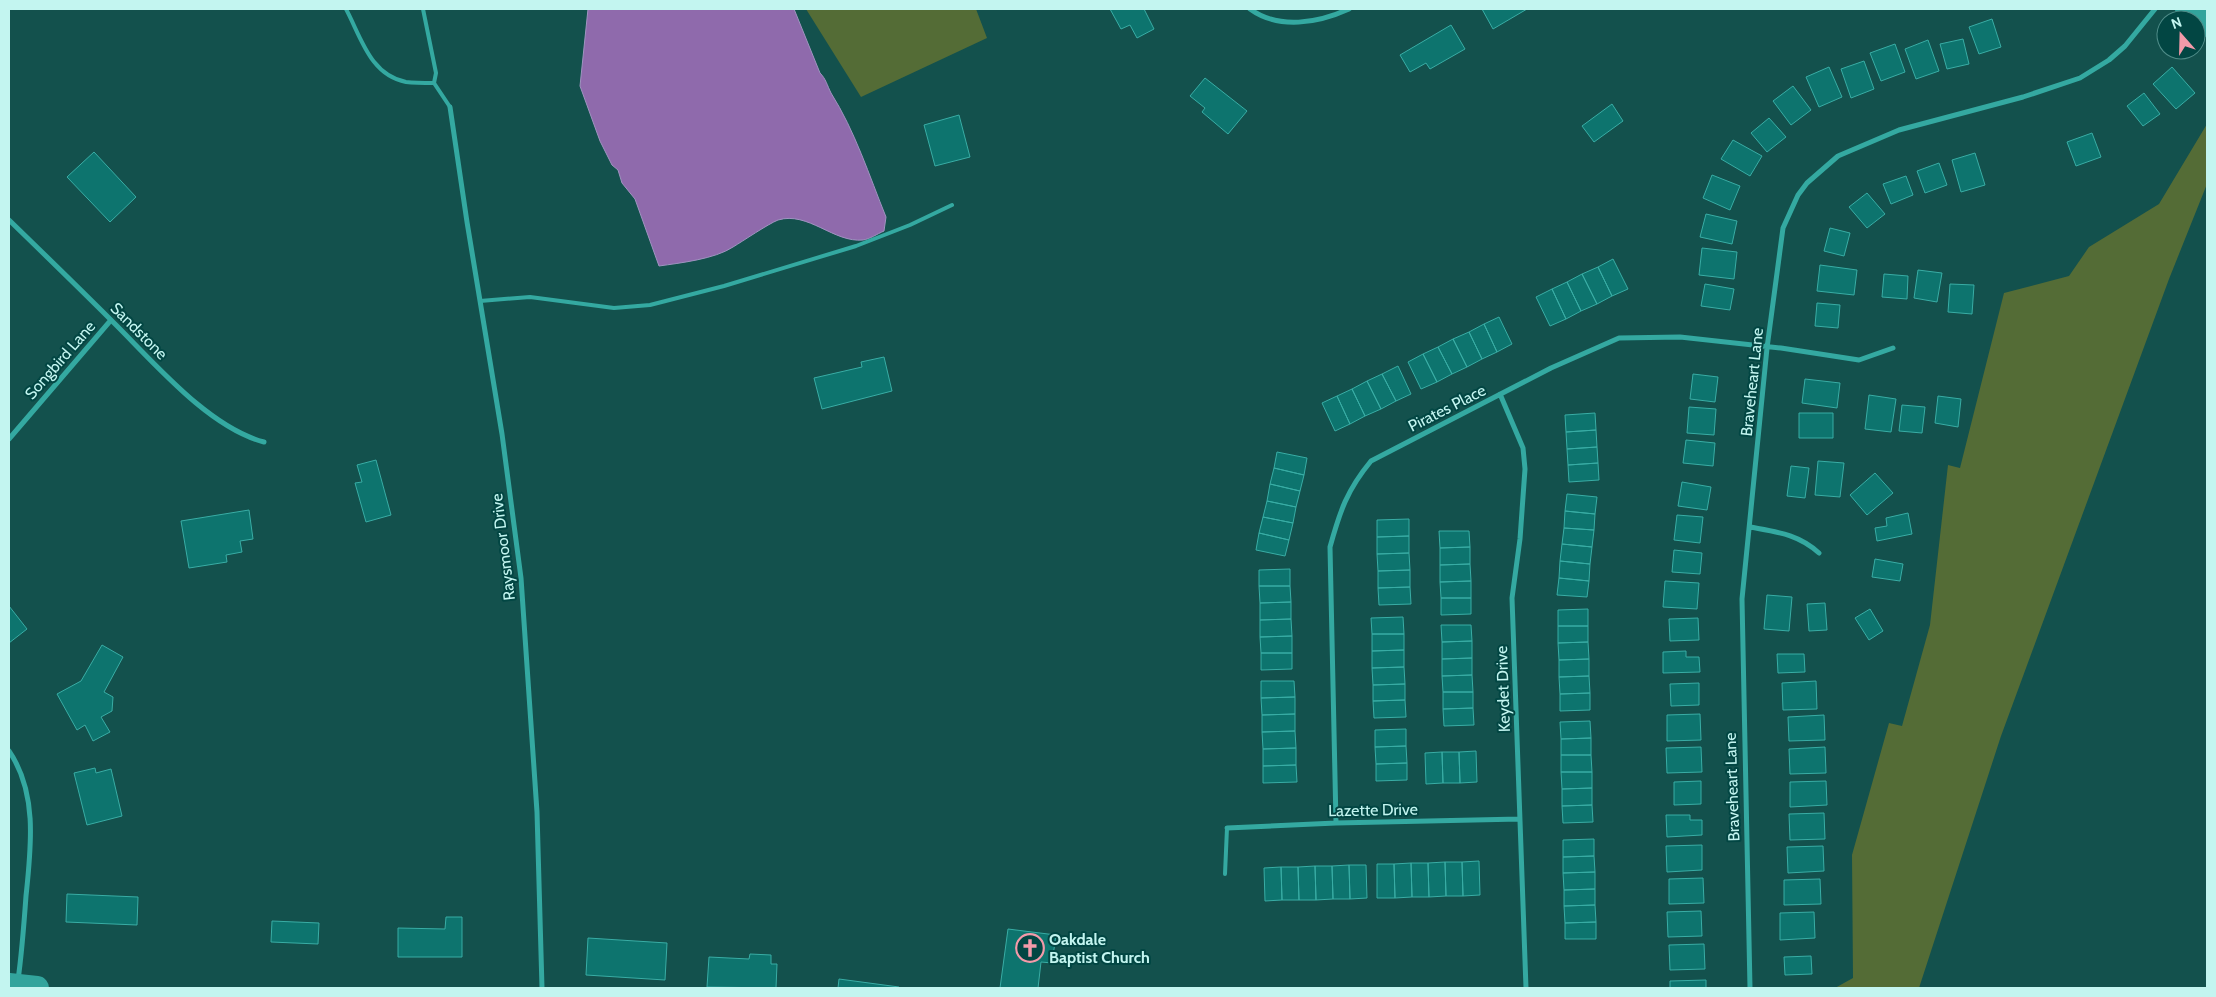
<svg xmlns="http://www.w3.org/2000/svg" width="2216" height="997" font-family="Cabin,sans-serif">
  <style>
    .green { fill: #546c36 }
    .water { fill: #8f6aac; stroke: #9f94c0 }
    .building { fill: #0d746e; stroke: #39ada5 }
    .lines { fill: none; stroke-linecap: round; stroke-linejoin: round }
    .lane { stroke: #34a9a1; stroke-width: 4 }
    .street { stroke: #34a9a1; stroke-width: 5 }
    .secondary { stroke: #32a49c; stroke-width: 24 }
    .labels { text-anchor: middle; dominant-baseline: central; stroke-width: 4; stroke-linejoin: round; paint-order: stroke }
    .street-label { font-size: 16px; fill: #c3f5f0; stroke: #024643 }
    .poi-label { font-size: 16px; font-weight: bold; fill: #c3f5f0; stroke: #024643; text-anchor: start }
  </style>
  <rect width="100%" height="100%" fill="#13514d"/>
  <path class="green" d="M806 9H976L987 38 861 97Z
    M2207 124V184L2169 279 2001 736 1919 988H1835L1853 978 1852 855 1889 723 1902 726 1930 625 1948 465 1960 468 2004 293 2069 276 2089 247 2159 204Z"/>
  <path class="water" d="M588 9H794L820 73C826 79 827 85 831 93 855 131 869 175 886 217L884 231C877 234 870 239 863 240 834 243 808 211 778 220 768 224 743 241 733 247 715 259 680 263 659 266L635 199 622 183 618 170 612 165 600 141 580 86Z"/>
  <path class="building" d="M1110 9H1144L1154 29 1137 38 1130 25 1121 29Z
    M1482 9H1527L1493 29Z
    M1992 19 2001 47 1979 54 1969 27Z
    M1451 25 1465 49 1430 69 1426 63 1410 72 1400 55Z
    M1963 39 1969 64 1947 69 1940 44Z
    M1928 40 1939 71 1916 79 1905 49Z
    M1895 44 1905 72 1881 81 1870 53Z
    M1864 61 1874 89 1851 98 1841 69Z
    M1829 67 1842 97 1819 107 1806 77Z
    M2172 67 2195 93 2176 109 2153 84Z
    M1205 78 1247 111 1228 134 1202 112 1205 108 1190 96Z
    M1793 86 1811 110 1791 125 1773 101Z
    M2144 93 2160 114 2143 126 2127 106Z
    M1612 104 1623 121 1594 142 1582 126Z
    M959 115 970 157 935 166 924 125Z
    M1769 118 1786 137 1767 152 1751 133Z
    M2092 133 2101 157 2076 166 2067 142Z
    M1733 140 1762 156 1750 176 1721 159Z
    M94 152 136 197 110 222 67 177Z
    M1975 153 1985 185 1961 192 1952 160Z
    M1939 163 1947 185 1925 193 1917 171Z
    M1712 175 1740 186 1730 210 1703 198Z
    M1906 176 1913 195 1891 204 1883 184Z
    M1867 193 1885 214 1867 228 1849 207Z
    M1706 214 1737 221 1732 244 1700 237Z
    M1830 228 1850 233 1844 256 1824 251Z
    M1702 248 1737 252 1734 279 1699 275Z
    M1613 259 1628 289 1612 296 1598 267Z
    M1820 265 1857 270 1854 295 1817 291Z
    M1598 267 1612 296 1597 304 1582 274Z
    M1918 270 1942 273 1937 302 1914 298Z
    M1582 274 1597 304 1581 311 1567 282Z
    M1884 274 1908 276 1907 299 1882 297Z
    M1567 282 1581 311 1566 319 1552 289Z
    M1705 284 1734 289 1730 310 1701 306Z
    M1950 284 1974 285 1972 314 1948 312Z
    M1552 289 1566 319 1550 326 1536 297Z
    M1817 303 1840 305 1838 328 1815 326Z
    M1499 317 1512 344 1497 352 1484 324Z
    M1484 324 1497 352 1482 359 1469 332Z
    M1469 332 1482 359 1467 367 1453 339Z
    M1453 339 1467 367 1452 374 1438 347Z
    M1438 347 1452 374 1437 382 1423 354Z
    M1423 354 1437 382 1421 389 1408 362Z
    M884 357 892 391 822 409 814 378 862 367 861 362Z
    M1398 366 1411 394 1396 401 1382 374Z
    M1382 374 1396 401 1381 409 1367 381Z
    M1693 374 1718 377 1715 402 1690 399Z
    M1805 379 1840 383 1837 408 1802 403Z
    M1367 381 1381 409 1365 416 1352 389Z
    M1352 389 1365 416 1350 424 1337 396Z
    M1869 395 1896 399 1891 432 1865 429Z
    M1337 396 1350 424 1335 431 1322 403Z
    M1938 396 1961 399 1958 427 1935 423Z
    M1902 405 1925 407 1922 433 1899 431Z
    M1689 407 1716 409 1714 435 1687 433Z
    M1595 413 1596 430 1566 432 1565 415Z
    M1799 413H1833V438H1799Z
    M1596 430 1597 447 1567 449 1566 432Z
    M1686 440 1715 443 1713 466 1683 463Z
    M1597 447 1598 463 1568 465 1567 449Z
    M1277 452 1307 458 1304 475 1274 468Z
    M376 460 391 515 366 522 355 483 362 482 357 465Z
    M1818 461 1844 463 1840 497 1815 495Z
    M1598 463 1599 480 1569 482 1568 465Z
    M1791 466 1809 468 1805 498 1787 496Z
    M1274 468 1304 475 1300 491 1270 484Z
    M1875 473 1893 493 1867 515 1850 495Z
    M1682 482 1711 487 1707 510 1678 506Z
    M1270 484 1300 491 1296 507 1267 501Z
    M1567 494 1597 497 1595 514 1565 511Z
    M1267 501 1296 507 1293 523 1263 517Z
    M249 510 253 539 240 541 242 552 226 555 227 562 189 568 181 521Z
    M1565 511 1595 514 1594 530 1564 528Z
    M1908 513 1912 534 1877 541 1875 528 1887 526 1886 518Z
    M1677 515 1703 517 1700 543 1674 540Z
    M1263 517 1293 523 1289 540 1259 533Z
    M1409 519V536L1377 537V520Z
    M1564 528 1594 530 1592 547 1562 544Z
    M1439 531H1469L1470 547 1440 548Z
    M1259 533 1289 540 1285 556 1256 550Z
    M1409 536V553L1377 554V537Z
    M1562 544 1592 547 1590 564 1560 561Z
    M1470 547V564L1440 565V548Z
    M1674 550 1702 553 1700 574 1672 572Z
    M1409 553 1410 570 1378 571 1377 554Z
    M1875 559 1903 564 1900 581 1872 577Z
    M1560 561 1590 564 1589 581 1559 578Z
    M1470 564 1471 581 1440 582V565Z
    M1290 569V586H1259V570Z
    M1410 570V587L1378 588V571Z
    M1559 578 1589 581 1587 597 1557 595Z
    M1471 581V598H1441L1440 582Z
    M1665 581 1699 583 1697 609 1663 607Z
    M1259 586H1290L1291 602 1260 603Z
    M1410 587 1411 604 1379 605 1378 588Z
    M1767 595 1792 597 1789 631 1764 629Z
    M1441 598H1471V614L1441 615Z
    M1291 602V619L1260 620V603Z
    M1825 603 1827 630 1809 631 1807 604Z
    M9 606 27 629 9 643Z
    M1588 609V626H1558V610Z
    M1870 609 1883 631 1869 640 1855 618Z
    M1403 617 1404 634H1372L1371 618Z
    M1698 618 1699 640 1670 641 1669 619Z
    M1291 619 1292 636 1260 637V620Z
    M1441 625H1471L1472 641 1442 642Z
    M1558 626H1588V642L1558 643Z
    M1372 634H1404V650L1372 651Z
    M1292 636V653H1261L1260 637Z
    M1472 641V658L1442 659V642Z
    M1588 642 1589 659 1559 660 1558 643Z
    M102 645 123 657 104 692 113 697 112 711 101 717 110 732 93 741 85 725 77 730 57 694 81 681Z
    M1404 650V667L1372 668V651Z
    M1686 651V657H1699L1700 672 1663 673V652Z
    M1261 653H1292V669L1261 670Z
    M1777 654H1804L1805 672 1778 673Z
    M1472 658V675L1442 676V659Z
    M1589 659V676L1559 677V660Z
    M1404 667 1405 684 1373 685 1372 668Z
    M1472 675 1473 692H1443L1442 676Z
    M1589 676 1590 693 1560 694 1559 677Z
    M1261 681H1294L1295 697 1261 698Z
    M1816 681 1817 709 1783 710 1782 683Z
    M1699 683V705L1671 706 1670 684Z
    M1405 684V700L1373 701V685Z
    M1443 692H1473V708L1443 709Z
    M1590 693V710L1560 711V694Z
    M1295 697V714L1262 715 1261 698Z
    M1405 700 1406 717 1374 718 1373 701Z
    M1473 708 1474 725 1444 726 1443 709Z
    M1295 714V731L1262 732V715Z
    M1700 714 1701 740 1667 741V715Z
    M1824 715 1825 740 1789 741 1788 717Z
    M1590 721 1591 738 1561 739 1560 722Z
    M1406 729V746L1375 747V730Z
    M1295 731 1296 748 1263 749 1262 732Z
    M1591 738V755H1561V739Z
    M1406 746 1407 763 1376 764 1375 747Z
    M1701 747 1702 772 1667 773 1666 748Z
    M1825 747 1826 773 1790 774 1789 749Z
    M1296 748V765L1263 766V749Z
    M1476 751 1477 782 1460 783 1459 752Z
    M1442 752 1443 783 1426 784 1425 753Z
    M1442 752H1459L1460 783H1443Z
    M1561 755H1591L1592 772H1561Z
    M1407 763V780L1376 781V764Z
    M1296 765 1297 782 1263 783V766Z
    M95 768 96 773 111 769 122 816 87 825 74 773Z
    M1561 772H1592V788L1562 789Z
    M1701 781V804L1674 805V782Z
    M1826 781 1827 805 1790 807V782Z
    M1592 788V805L1562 806V789Z
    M1592 805 1593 822 1563 823 1562 806Z
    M1824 813 1825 839 1790 840 1789 814Z
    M1666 815H1690V820H1702V835L1667 837Z
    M1594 839V856L1563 857V840Z
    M1702 845V870L1667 872 1666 846Z
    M1823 846 1824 871 1788 873 1787 847Z
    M1594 856 1595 872 1563 873V857Z
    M1479 861 1480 895 1463 896 1462 862Z
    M1445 862 1446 896 1429 897 1428 863Z
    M1445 862H1462L1463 896H1446Z
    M1411 863 1412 897 1395 898 1394 864Z
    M1411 863H1428L1429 897H1412Z
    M1377 864H1394L1395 898H1377Z
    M1349 865 1350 899H1333L1332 866Z
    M1349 865H1366L1367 898 1350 899Z
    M1315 866 1316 900H1299L1298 867Z
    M1315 866H1332L1333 899 1316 900Z
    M1281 867 1282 900 1265 901 1264 868Z
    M1281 867H1298L1299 900H1282Z
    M1595 872V889L1564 890 1563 873Z
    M1703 878 1704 903 1669 904V879Z
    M1820 879 1821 904 1784 905V880Z
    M1595 889V905L1564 906V890Z
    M67 894 138 897 137 925 66 922Z
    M1595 905 1596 922 1565 923 1564 906Z
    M1701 911 1702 936 1668 937 1667 912Z
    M1814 912 1815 938 1780 940V913Z
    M446 917H462V957H398V928L445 929Z
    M272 921 319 923 318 944 271 942Z
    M1596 922V939H1565V923Z
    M1008 929 1056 935 1052 963 1041 962 1038 988H1000Z
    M588 938 667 943 665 980 586 975Z
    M1704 944 1705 969 1670 970 1669 945Z
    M750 954 771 955V964H777L776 988 707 987 709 957 749 959Z
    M1811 956 1812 974 1785 975 1784 957Z
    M839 979 899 987V988H838Z
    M1706 980V988H1670V981Z"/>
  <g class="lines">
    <path class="lane" d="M346 9C361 37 370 75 406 82 415 83 425 83 434 83
      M423 9 436 73 434 83 450 107
      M480 301 530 297 614 308 650 305 724 286 856 246 910 225 952 205
      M1225 874 1227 828"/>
    <path class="street" d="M1250 9C1279 30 1318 23 1349 9
      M450 107 467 222 502 434 521 578 537 812 542 988
      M9 220C43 253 77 286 110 319 152 360 207 427 264 442
      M1500 394 1523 448 1525 469 1520 539 1512 598 1526 988
      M9 439 111 320
      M1750 527C1777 532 1798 534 1819 553
      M9 751C38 793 31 848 26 896 24 924 22 952 18 980
      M1336 823 1330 547C1340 511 1347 490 1371 461L1551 368 1619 338 1680 337 1781 348 1859 360 1893 348
      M1227 828 1336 823 1520 819
      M1750 988 1742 599 1767 348 1783 228 1798 195 1807 183 1838 156 1899 130 2023 97 2080 78 2109 60 2125 46 2155 9"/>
    <path class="secondary" d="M2187 9 2207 25
      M9 985 37 988"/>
  </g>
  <defs>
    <symbol id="church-ring" viewBox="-11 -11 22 22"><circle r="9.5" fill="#024643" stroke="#f39aa9" stroke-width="1.5"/><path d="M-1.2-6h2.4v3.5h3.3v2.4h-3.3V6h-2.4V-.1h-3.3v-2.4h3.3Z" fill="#f39aa9"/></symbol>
  </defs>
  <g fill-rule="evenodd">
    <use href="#church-ring" x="1014" y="932" width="32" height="32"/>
  </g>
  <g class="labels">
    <g class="street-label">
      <text transform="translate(139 331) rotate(45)">Sandstone</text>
      <text transform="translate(60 360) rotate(-49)">Songbird Lane</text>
      <text transform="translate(1752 382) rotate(-84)">Braveheart Lane</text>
      <text transform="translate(1447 408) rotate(-27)">Pirates Place</text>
      <text transform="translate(503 547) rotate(-97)">Raysmoor Drive</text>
      <text transform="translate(1503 689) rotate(-92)">Keydet Drive</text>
      <text transform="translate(1732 787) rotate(-92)">Braveheart Lane</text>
      <text transform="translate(1373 810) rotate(-1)">Lazette Drive</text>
    </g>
    <g class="poi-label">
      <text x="1049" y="939">Oakdale<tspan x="1049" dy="18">Baptist Church</tspan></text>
    </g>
  </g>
  <rect width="2216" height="997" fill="none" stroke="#c3f5f0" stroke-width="20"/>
  <g transform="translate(2181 35) rotate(340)"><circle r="24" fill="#024643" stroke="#4f8c88"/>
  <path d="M0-4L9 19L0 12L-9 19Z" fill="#f39aa9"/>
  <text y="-8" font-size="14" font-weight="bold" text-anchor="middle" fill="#c3f5f0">N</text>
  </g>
</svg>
